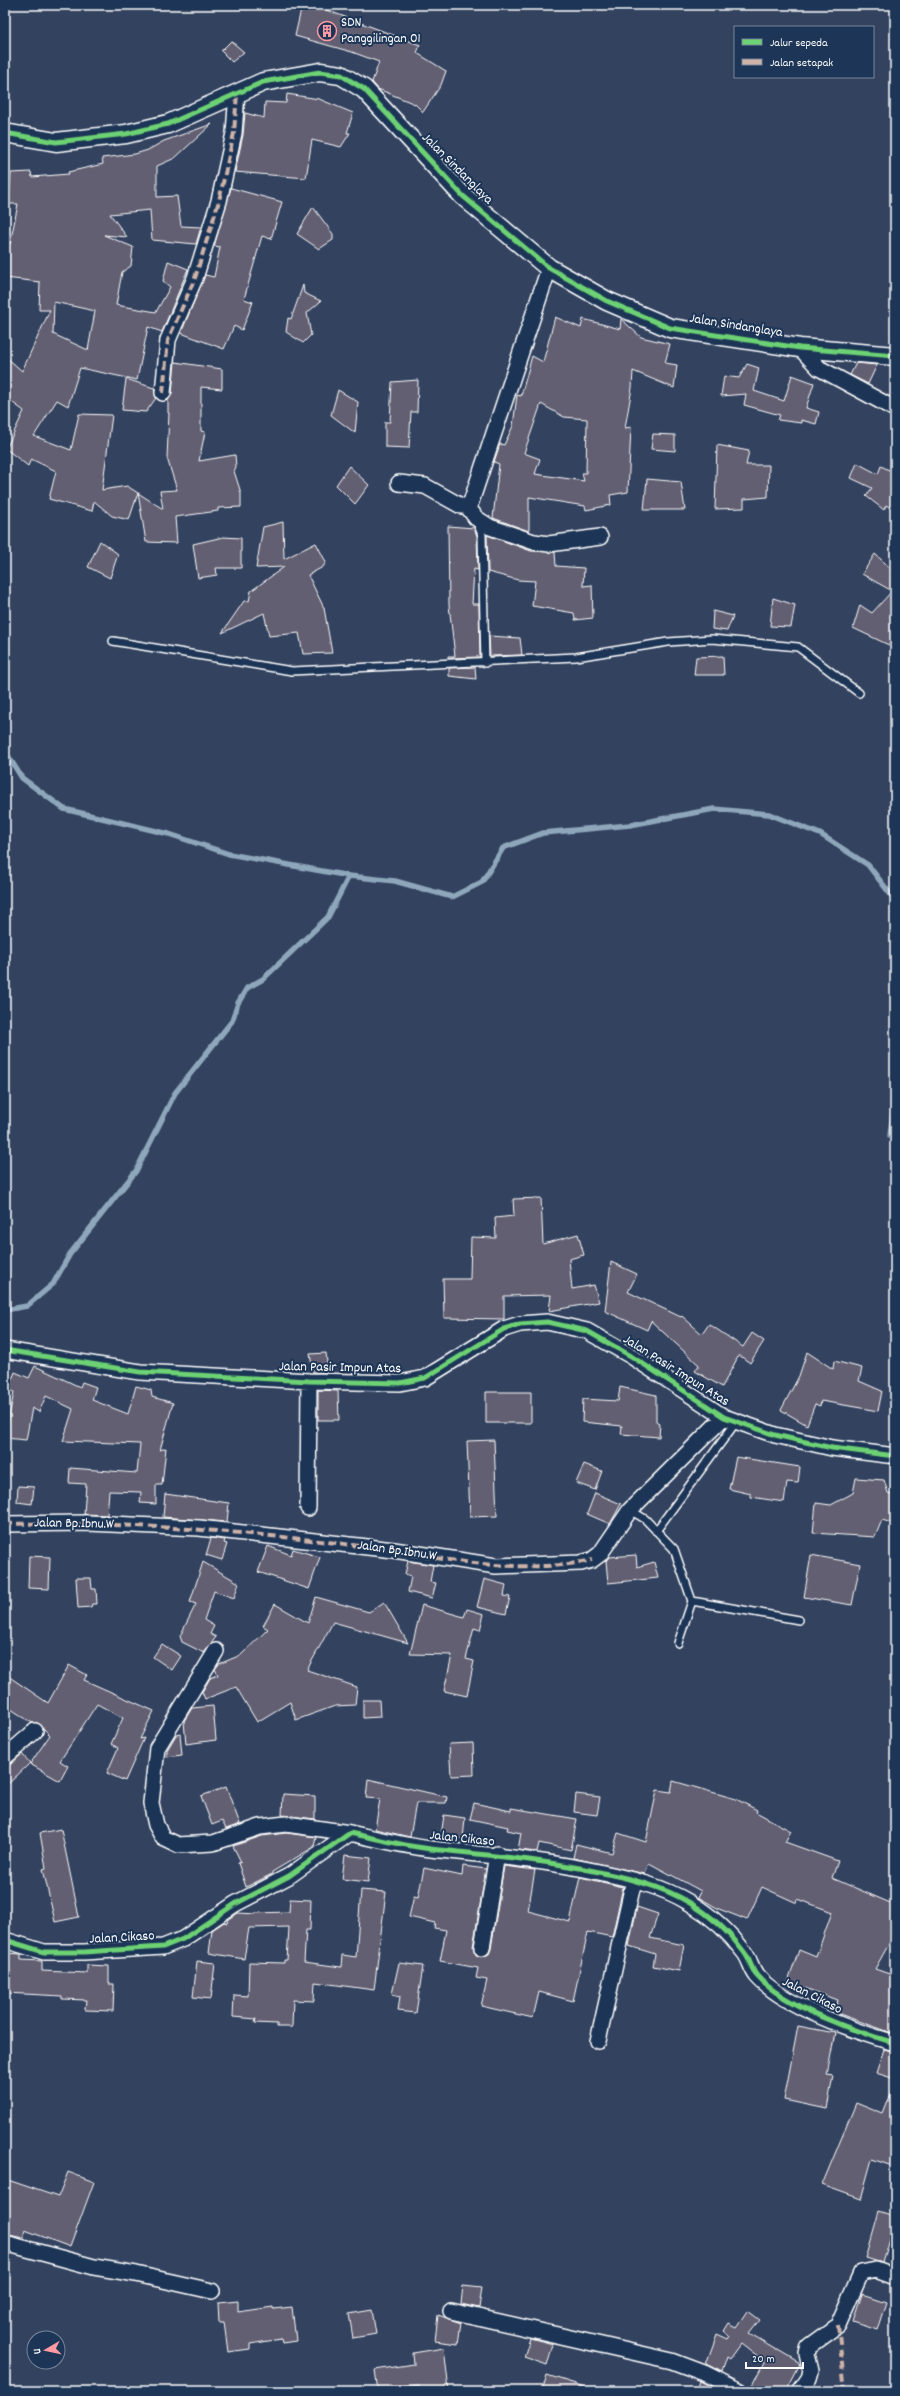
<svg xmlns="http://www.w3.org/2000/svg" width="900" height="2396" font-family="Dekko,sans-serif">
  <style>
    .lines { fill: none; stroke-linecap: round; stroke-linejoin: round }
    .stream { stroke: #8fa7bb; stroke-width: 5.5 }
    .building { fill: #635f72; stroke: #fff; fill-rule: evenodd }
    .service-casing { stroke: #fff; stroke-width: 10 }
    .minor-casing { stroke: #fff; stroke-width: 18 }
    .tertiary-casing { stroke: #fff; stroke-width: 21 }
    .service { stroke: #1d3557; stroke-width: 7 }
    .minor { stroke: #1d3557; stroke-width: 15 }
    .tertiary { stroke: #1d3557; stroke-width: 18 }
    .quiet { stroke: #ceb3a9; stroke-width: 4; stroke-dasharray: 8 4; stroke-linecap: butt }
    .cycleway-casing { stroke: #1d3557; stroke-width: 8 }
    .cycleway { stroke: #6cd273; stroke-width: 5 }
    .labels { text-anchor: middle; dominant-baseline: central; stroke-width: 4; stroke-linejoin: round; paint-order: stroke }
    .poi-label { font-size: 14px; fill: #fff; stroke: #1d3557; text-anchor: start }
    .street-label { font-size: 14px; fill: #fff; stroke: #1d3557 }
  </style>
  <rect width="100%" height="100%" fill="#32425f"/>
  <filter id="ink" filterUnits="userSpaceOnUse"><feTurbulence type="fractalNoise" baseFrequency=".025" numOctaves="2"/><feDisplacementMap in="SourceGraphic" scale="8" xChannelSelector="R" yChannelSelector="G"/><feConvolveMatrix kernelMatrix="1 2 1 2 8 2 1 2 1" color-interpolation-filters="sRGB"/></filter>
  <g filter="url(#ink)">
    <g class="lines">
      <path class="stream" d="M5 751 22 778 64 809 169 834 229 854 349 876 395 881 452 897 482 882 503 848 543 833 630 825 714 809 769 814 820 834 868 865 895 900
        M895 1096 890 1136 895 1141
        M5 1310 27 1306 53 1284 70 1254 136 1171 175 1093 232 1021 238 1003 247 988 263 979 328 917 349 876"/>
    </g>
    <path class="building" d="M302 5H313L420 45 417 53 446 71 441 85 423 112 415 104 378 89 372 82 379 62 352 52 295 36Z
      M231 41 244 52 232 62 221 51Z
      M287 94 319 99 353 113 347 133H350L341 147 312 140 306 178 235 172 243 135 245 113 264 118 265 102 286 103Z
      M212 124 175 158 157 166V197L177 196 181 226 201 227 196 244 152 240 150 210 110 214 127 237 104 235 133 247 131 266 122 272 116 305 156 312 170 287 163 281 168 261 188 269 162 332 148 327 137 380 80 368 68 406 57 400 34 436 71 450 79 414 112 415 102 490 127 486 138 493 129 520 112 516 94 501 92 511 49 499 56 471 31 459 28 466 6 449 24 411 5 397V356L22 371 50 310H39L40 282 5 278V245L10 244 18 204H9L11 173 31 172 32 177 69 174 68 172 103 164 102 158 135 154 148 150 164 141ZM54 302 95 311 88 350 53 334Z
      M231 188 282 202 271 239 262 236 244 299 253 302 242 330 234 326 224 349 181 333 205 275 214 277 220 247 214 246Z
      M313 207 333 234V240L319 249 297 234Z
      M303 285 304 293 321 301 307 313 311 335 303 343 286 332 288 318 291 319Z
      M555 317 581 328 583 319 620 329 621 319 641 337 670 344 665 363 677 365 674 388 633 371 632 388 625 428 631 427 628 492 610 495 611 505 586 510 585 506 529 497V531L493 518 499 464 494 462 500 444 504 445 513 426 517 395 521 396 532 356 543 362ZM541 404 564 417 587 419 586 473H582L584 481 535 474 540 459 524 453Z
      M175 362 222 369V389L201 387V431L205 432 199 461 235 455 236 467 234 471 241 493V507L218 508V511L175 517 177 543 146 542 138 493 163 509 160 491 177 490 167 458 169 413H168V400L172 394Z
      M856 363 877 365 868 384 850 375Z
      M747 364 759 368 754 391 784 401 792 375 814 383 806 408 819 412 816 424 801 420V423L778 420 780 415 744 405 746 394 721 396 724 376 739 378Z
      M126 379 154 388 156 398 146 412 122 410Z
      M418 380 417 412H411L409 448 385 447V422H390L392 382Z
      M338 390 358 402 355 433 331 415Z
      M653 434 675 435V451L651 449Z
      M717 445 749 451 746 465H769L768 497 744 499V508L715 509Z
      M857 463 878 474 881 466 895 473V511L886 505 884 510 866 496 872 488 851 478Z
      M349 466 369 485 355 504 336 485Z
      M647 479 681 482 685 510H644Z
      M283 522 284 559 316 543 326 562 323 567 308 575 324 608 332 653 303 654 299 633 269 636 264 613 222 633 244 601H249L251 591 284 567 256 568 263 527Z
      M448 526 474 528 477 536 478 570 474 569 472 604H479L480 657 448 658V656H455L449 605Z
      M487 535 531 551 555 552 556 566 584 568 583 586 592 585 593 618 575 620 574 613 532 606 535 581 518 580 488 572Z
      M223 537 241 538V568H216L217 575 198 578 193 544Z
      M100 541 118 554 110 578 88 567Z
      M875 554 895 572V648L853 628 860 605 872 613 892 591 862 574Z
      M773 598 795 605 791 627 770 626Z
      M713 611 733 616 727 631 712 629Z
      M489 636 520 638 522 655 490 656Z
      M723 656 724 675H694L696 657Z
      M475 667 476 679 449 676V668Z
      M541 1198 543 1244 578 1234 584 1255 569 1259 572 1289 594 1285 599 1302 549 1311 551 1295 504 1296V1319L444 1318 443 1279H470L471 1237 496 1238 495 1218 514 1216 513 1199Z
      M611 1262 637 1274 628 1292 681 1317 682 1316 702 1334 709 1324 743 1347 752 1333 764 1341 750 1363 739 1355 722 1387 695 1371 699 1365 651 1321 647 1330 605 1311Z
      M807 1352 833 1369 834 1361 862 1368 859 1381 882 1391 878 1411 821 1401 820 1406 815 1404 807 1425 781 1410 799 1376Z
      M326 1353 328 1372H313L310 1354Z
      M35 1366 80 1387 82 1382 96 1387 92 1400 128 1414 136 1386 151 1390 152 1397 173 1403 160 1450 166 1448 162 1485H156V1504L140 1503 141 1492 109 1491 107 1515 84 1514 86 1484 69 1483 70 1468 137 1473 140 1444 63 1441 73 1409 46 1396 39 1412 32 1408 26 1440 5 1438 14 1392 8 1389 15 1372 29 1378Z
      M620 1387 656 1395V1421L660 1424 659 1437 621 1434 622 1426 582 1422 583 1399 618 1401Z
      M318 1390 338 1391 339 1420H318Z
      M486 1392H531V1423H486Z
      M494 1440 497 1516 470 1517 467 1441Z
      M736 1457 800 1467 798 1483 787 1482 784 1502 751 1497V1494L729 1489Z
      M584 1464 602 1471 595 1490 576 1483Z
      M856 1478 884 1480 888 1493 895 1496V1524L882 1520 875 1537 813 1533 816 1503 831 1505 853 1493Z
      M18 1486 34 1487 32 1504 17 1502Z
      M595 1493 621 1504 610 1524 587 1514Z
      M165 1494 229 1503 227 1522 163 1517Z
      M211 1538 225 1540 224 1543 227 1544 222 1560 206 1555Z
      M268 1546 291 1555 293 1549 320 1557 309 1589 258 1572Z
      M636 1555 637 1567 654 1562 658 1578 608 1583 606 1561 609 1557Z
      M811 1555 860 1564 852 1605 804 1597Z
      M29 1556 50 1557 49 1589 28 1588Z
      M408 1561 433 1565 430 1582 436 1583 432 1598 408 1592 411 1576 405 1574Z
      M203 1562 239 1583 234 1598 214 1591 204 1620 214 1626 210 1634 216 1637 204 1653 182 1642 180 1636 196 1604 190 1602Z
      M76 1578H91L92 1589H96L97 1604H92L91 1607 78 1608Z
      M484 1579 506 1585 504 1596 510 1597 506 1614 477 1607Z
      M316 1597 369 1612 384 1602 408 1643 333 1622 307 1670 357 1687 355 1705 335 1706 296 1720 290 1702 257 1722 236 1687 205 1699 202 1692 210 1678 218 1675 215 1669 219 1664 241 1655 268 1629 263 1626 275 1604 308 1623Z
      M422 1605 464 1617 467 1609 484 1614 480 1630 474 1628 466 1659 474 1661 467 1696 444 1691 452 1655 410 1654Z
      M162 1644 181 1656 172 1670 153 1657Z
      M69 1665 87 1675 84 1680 154 1711 140 1739 144 1738 125 1781 107 1773 118 1748 111 1744 123 1718 97 1704 60 1761 68 1766 60 1781 30 1764 50 1735 38 1723H32L5 1705V1674L48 1703Z
      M363 1700H379L380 1717 363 1718Z
      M213 1706 216 1740 186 1744 184 1721 192 1708Z
      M180 1734 182 1755 167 1757V1750L176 1735Z
      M473 1743 474 1775 451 1776 449 1744Z
      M22 1754 30 1763 5 1787V1766L11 1764Z
      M368 1779 447 1797 446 1803H416L410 1837 375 1829 380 1799 366 1798Z
      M673 1781 736 1799 757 1810 756 1812 791 1831 785 1842 838 1861 832 1878 895 1905V1933L875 1969 895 1976V2034L834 2012 838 2000 788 1982 799 1950 816 1957 832 1912 798 1899 797 1903 762 1887 747 1920 719 1909 698 1897 701 1891 649 1863 645 1874 573 1858 576 1844 612 1853 618 1833 646 1842 657 1790 671 1792Z
      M226 1787 240 1824 226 1829 222 1821 212 1825 201 1796Z
      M283 1794 315 1796V1819L282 1815Z
      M576 1794 600 1797 597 1815 574 1812Z
      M474 1803 511 1811V1808L577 1819 571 1850 539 1843 537 1852 518 1850 521 1833 507 1830 508 1827 470 1819Z
      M444 1815 465 1818 463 1839 441 1836Z
      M61 1829 79 1917 55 1922 43 1869 46 1868 40 1833Z
      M286 1833 316 1837 314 1847 272 1872V1874L246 1887 238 1863 241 1862 233 1846 262 1836Z
      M345 1855 371 1858 368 1882 342 1879Z
      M463 1866 486 1869 473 1947 476 1955 481 1957 489 1954 491 1949 504 1866 535 1870 528 1911 570 1922 580 1877 623 1887 612 1937 588 1932 573 2001 539 1992 533 2018 481 2006 487 1980 476 1978 478 1968 440 1961 446 1930 434 1928 435 1923 409 1917 414 1896 418 1897 424 1868 462 1876Z
      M361 1890 386 1892 374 1990 315 1982 314 2001 293 2000 292 2027H277V2024L255 2023 256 2019 233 2017 234 1995 248 1996 249 1962 284 1963V1960H287L289 1927 249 1928 244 1959 209 1953 212 1930 224 1922 227 1923 228 1920 238 1913 256 1914 255 1913 289 1912 290 1899 311 1900 310 1930H306L304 1962 341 1967 342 1955 356 1957Z
      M637 1907 658 1914 650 1938 684 1945 679 1971 653 1966 655 1954 629 1946Z
      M5 1953 21 1954V1960L42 1961V1971L87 1973V1965L109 1966V1984H114L113 2011 85 2010 86 2000 62 1999V1996L5 1993Z
      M197 1961 215 1963 211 1999 193 1997Z
      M399 1963 423 1966 416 2013 398 2011 400 1996 392 1994Z
      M798 2026 835 2033 827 2075 833 2076 827 2109 784 2100Z
      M884 2049 895 2052V2079L876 2073Z
      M894 2086 895 2167 872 2159 861 2199 822 2185 856 2103 883 2114Z
      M68 2172 94 2182 70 2247 25 2230 23 2238 5 2234V2179L58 2197Z
      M879 2212 895 2217 882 2263 866 2258Z
      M463 2285 482 2287 479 2308 461 2304Z
      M862 2294 886 2302 877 2330 853 2322Z
      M238 2301V2312L273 2307V2309L292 2307 296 2341 282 2343 281 2339 250 2344V2349L228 2352 224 2322H219L218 2303Z
      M372 2310 376 2334 353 2338 349 2314Z
      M748 2311 760 2320 749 2334 800 2364 786 2391H749L764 2362 741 2344 730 2359 727 2357 722 2372 706 2364 717 2334 728 2339 730 2336 724 2331 729 2323 737 2327Z
      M438 2315 461 2323 458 2344 435 2341Z
      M530 2338 553 2344 547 2365 524 2357Z
      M444 2348 449 2391H420L419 2386 378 2391 375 2370 414 2364 413 2353Z
      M547 2375 588 2388 587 2391H542Z
      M700 2381 716 2389 715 2391H697Z"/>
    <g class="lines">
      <defs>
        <path id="service" d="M477 522 482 535 485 663
          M113 641 292 671 576 657 668 642 712 639 798 647 859 693
          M630 1510 645 1519 674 1549 692 1601 799 1620
          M656 1531 737 1421
          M678 1643 692 1601"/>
        <path id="minor" d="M800 348 819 368 895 409
          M163 393 168 340 195 278 219 201 234 133 237 93
          M399 483 425 486 461 506H467L471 502 549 268
          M467 506 476 518 490 527 534 542 549 544 600 537
          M5 1350 140 1372 309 1381 400 1383 425 1378 504 1329 520 1324 547 1322 587 1331 631 1356 724 1417 775 1435 832 1448 895 1456
          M308 1508 309 1381
          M5 1524 88 1523 199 1528 394 1550 496 1566 581 1563 592 1560 600 1554 630 1510 724 1417
          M216 1651 157 1748 151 1803 156 1825 163 1838 178 1845 213 1843 260 1827 286 1824 350 1833
          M5 1757 35 1731
          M5 1940 44 1952H84L163 1947 183 1939 235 1904 289 1876 350 1833C377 1839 404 1846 431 1849 487 1855 543 1860 599 1872 631 1879 662 1886 690 1903 710 1915 730 1933 744 1952 750 1959 751 1969 757 1976 783 2006 856 2032 895 2043
          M482 1948 497 1854
          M598 2041 634 1880
          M5 2243 94 2267 136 2274 212 2291
          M451 2311 672 2361 704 2373 740 2391
          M800 2391 809 2378 811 2371 807 2354 809 2346 838 2325 861 2273 876 2270 895 2277"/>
        <path id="tertiary" d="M5 133 56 142 126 134 168 124 263 82 320 72 341 75 364 89 463 196 549 268 607 301 670 328 800 348 895 356"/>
      </defs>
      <use href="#service" class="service-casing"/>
      <use href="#minor" class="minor-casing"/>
      <use href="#tertiary" class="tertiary-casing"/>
      <use href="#service" class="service"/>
      <use href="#minor" class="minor"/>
      <use href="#tertiary" class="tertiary"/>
      <path class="quiet" d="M163 393 168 340 195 278 219 201 234 133 237 93
        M5 1524C117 1522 226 1530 337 1543 420 1553 510 1578 592 1560
        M838 2325 845 2391"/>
      <defs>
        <path id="cycleway" d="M5 133 56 142 126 134 168 124 263 82 320 72 341 75 364 89 463 196 549 268 607 301 670 328 800 348 895 356
          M5 1350 140 1372 309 1381 400 1383 425 1378 504 1329 520 1324 547 1322 587 1331 631 1356 724 1417 775 1435 832 1448 895 1456
          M5 1940 44 1952H84L163 1947 183 1939 235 1904 289 1876 350 1833C377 1839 404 1846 431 1849 487 1855 543 1860 599 1872 631 1879 662 1886 690 1903 710 1915 730 1933 744 1952 750 1959 751 1969 757 1976 783 2006 856 2032 895 2043"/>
      </defs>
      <use href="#cycleway" class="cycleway-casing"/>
      <use href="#cycleway" class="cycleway"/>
    </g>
  </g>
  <defs>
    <symbol id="building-ring" viewBox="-11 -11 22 22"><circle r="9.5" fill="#1d3557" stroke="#ff9aa2" stroke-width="1.5"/><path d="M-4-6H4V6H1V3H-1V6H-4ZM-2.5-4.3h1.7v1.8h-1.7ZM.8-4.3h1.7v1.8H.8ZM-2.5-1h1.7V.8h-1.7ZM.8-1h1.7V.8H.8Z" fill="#ff9aa2"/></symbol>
  </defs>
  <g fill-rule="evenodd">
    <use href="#building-ring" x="316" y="20" width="22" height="22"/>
  </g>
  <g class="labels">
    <g class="poi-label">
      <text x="341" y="23">SDN<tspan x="341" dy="16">Panggilingan 01</tspan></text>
    </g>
    <g class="street-label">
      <text transform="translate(457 169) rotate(45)">Jalan Sindanglaya</text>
      <text transform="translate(736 326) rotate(9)">Jalan Sindanglaya</text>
      <text transform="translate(340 1368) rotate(1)">Jalan Pasir Impun Atas</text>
      <text transform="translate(676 1371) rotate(32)">Jalan Pasir Impun Atas</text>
      <text transform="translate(74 1524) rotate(1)">Jalan Bp.Ibnu.W</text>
      <text transform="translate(397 1551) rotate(8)">Jalan Bp.Ibnu.W</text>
      <text transform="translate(462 1839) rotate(6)">Jalan Cikaso</text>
      <text transform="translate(122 1938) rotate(-3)">Jalan Cikaso</text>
      <text transform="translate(812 1996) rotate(27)">Jalan Cikaso</text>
    </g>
  </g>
  <rect width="900" height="2396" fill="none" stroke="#1d3557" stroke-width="20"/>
  <rect x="10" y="10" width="880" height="2376" fill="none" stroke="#fff" stroke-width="1.5" filter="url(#ink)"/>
  <rect x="734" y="26" width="140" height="52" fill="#1d3557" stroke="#77869a"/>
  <rect x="742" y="39" width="20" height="6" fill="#6cd273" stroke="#77869a"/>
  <text x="770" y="46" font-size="12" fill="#ffffff">Jalur sepeda</text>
  <rect x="742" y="59" width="20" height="6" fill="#ceb3a9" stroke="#77869a"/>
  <text x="770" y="66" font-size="12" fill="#ffffff">Jalan setapak</text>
  <g transform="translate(46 2350) rotate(261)"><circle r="19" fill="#1d3557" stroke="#77869a"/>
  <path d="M0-3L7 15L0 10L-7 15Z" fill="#ff9aa2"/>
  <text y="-6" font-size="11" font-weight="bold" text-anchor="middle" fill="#ffffff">U</text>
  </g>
  <path d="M746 2362v6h57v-6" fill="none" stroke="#ffffff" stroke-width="2"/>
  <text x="752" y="2362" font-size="12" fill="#ffffff" stroke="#1d3557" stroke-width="3" paint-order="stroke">20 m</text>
</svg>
